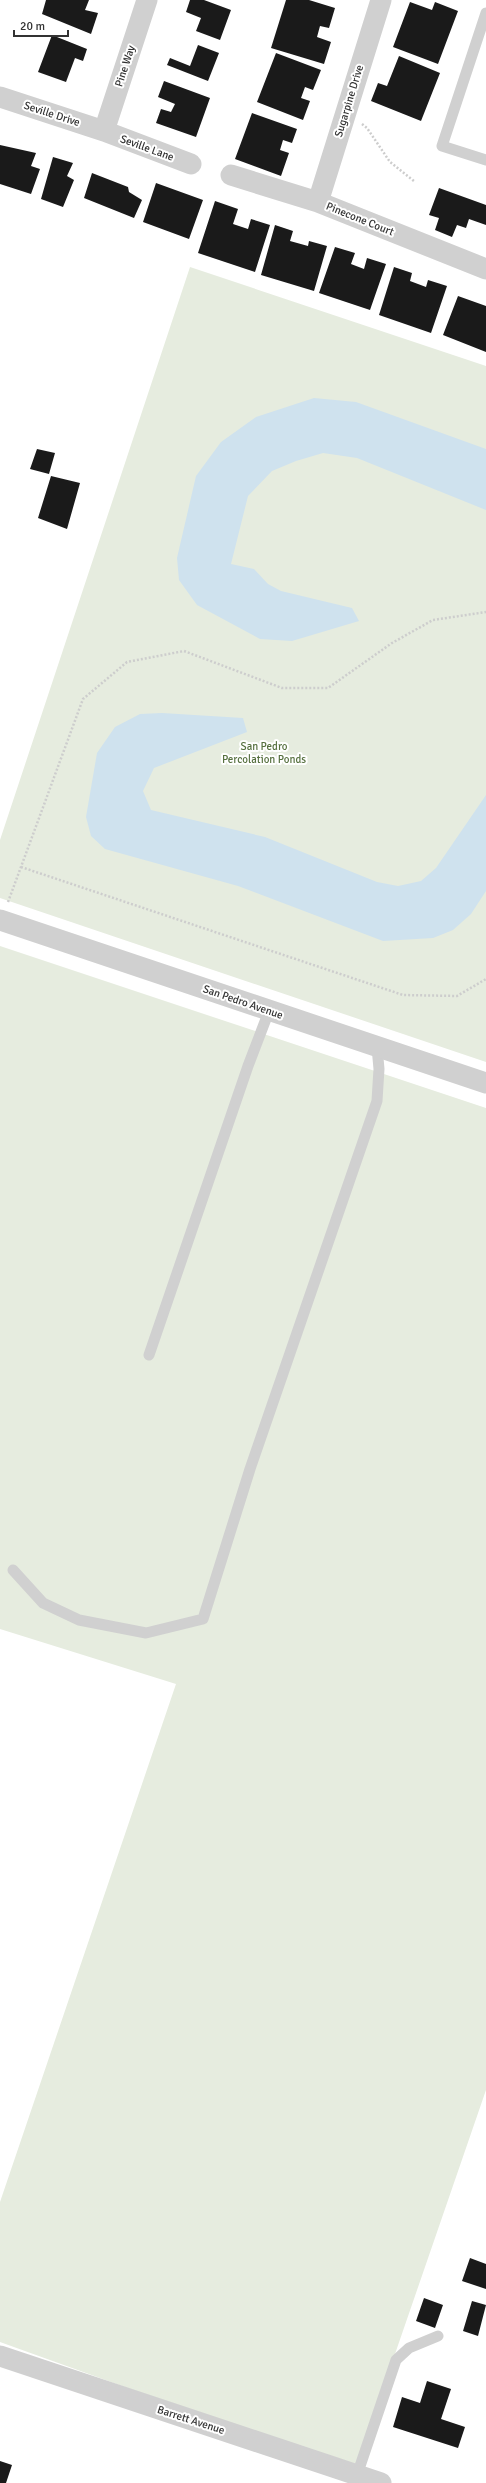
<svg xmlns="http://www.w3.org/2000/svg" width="486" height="2483" font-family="Signika,sans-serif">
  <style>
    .green { fill: #e6ecdf }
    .water { fill: #cfe2ee }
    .building { fill: #1a1a1a }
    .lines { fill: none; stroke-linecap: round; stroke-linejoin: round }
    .path { stroke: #cdcdcd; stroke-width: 2.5; stroke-dasharray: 2 2; stroke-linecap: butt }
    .service { stroke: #d0d0d0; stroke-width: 11 }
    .minor { stroke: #d0d0d0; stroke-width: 21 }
    .labels { text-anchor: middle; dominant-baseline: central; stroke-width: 4; stroke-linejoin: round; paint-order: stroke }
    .street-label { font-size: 11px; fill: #333; stroke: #fff }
    .park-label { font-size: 11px; fill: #56703f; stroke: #fff }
  </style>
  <rect width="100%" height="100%" fill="#fff"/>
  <path class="green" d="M190 267 486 366V1062L0 898V840Z
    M0 946 486 1108V2090L355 2470 0 2342V2202L176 1684 0 1629Z"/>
  <path class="water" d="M314 398 356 402 486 449V510L357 458 323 453 296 461 272 471 248 496 231 564 254 569 268 584 281 591 352 608 359 621 292 641 260 639 197 605 179 580 177 558 196 476 221 442 256 417Z
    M162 713 243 718 247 732 154 768 143 791 151 810 265 837 377 882 398 886 421 881 436 868 486 795V891L471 914 453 930 433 938 383 941 238 886 105 849 91 836 86 817 97 753 115 727 140 714Z"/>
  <path class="building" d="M46 0H89L85 10 98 13 91 34 42 14Z
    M190 0H204L231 10 220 40 196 31 201 18 186 12Z
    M286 0H309L335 8 329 28 320 26 317 37 331 42 324 64 271 48Z
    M410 2 432 10 435 2 458 11 438 64 393 47Z
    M52 35 87 49 83 61 75 58 66 82 38 72Z
    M198 45 219 53 208 81 167 65 170 58 190 66Z
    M276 53 321 70 313 90 305 87 301 98 310 101 303 120 257 102Z
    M399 56 440 73 421 121 371 101 378 83 387 86Z
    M164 81 210 98 196 137 156 123 161 109 171 112 175 104 158 97Z
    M252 113 297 129 292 143 283 140 280 150 289 153 281 176 235 159Z
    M0 145 36 153 31 166 40 169 31 194 0 184Z
    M53 157 73 163 67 176 74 180 63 207 41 199Z
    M92 173 128 187 129 192 142 200 134 218 84 198Z
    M156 183 203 200 189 239 143 222Z
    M439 188 486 205V225L469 219 466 228 457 225 452 237 435 230 439 218 429 215Z
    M215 201 238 209 233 224 248 229 251 219 270 225 255 272 198 253Z
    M275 225 293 231 290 241 308 246 309 241 327 246 314 291 261 275Z
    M335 247 355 253 351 264 364 269 367 258 386 264 370 310 319 293Z
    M394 267 412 273 410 281 426 287 428 280 447 286 431 333 379 315Z
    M458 296 486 306V352L443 335Z
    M37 449 55 453 49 474 30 469Z
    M51 476 80 483 67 529 38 518Z
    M470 2258 486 2264V2289L462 2281Z
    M424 2298 443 2305 435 2328 416 2321Z
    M472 2301 486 2305 478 2336 463 2331Z
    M427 2381 451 2389 441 2419 465 2427 458 2448 393 2427 402 2397 420 2403Z
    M0 2461 12 2465 6 2483H0Z"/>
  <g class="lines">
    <path class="path" d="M362 124 367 128 390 162 415 182
      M21 867 403 995 457 996 486 979
      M8 902 83 699 127 662 184 651 282 688H328L392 643 433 620 486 612"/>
    <path class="service" d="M486 13 442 146 486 160
      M149 1355 248 1066 269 1011
      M13 1570 43 1603 79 1620 146 1633 203 1619 250 1469 377 1101 379 1069 377 1047
      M357 2475 396 2360 409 2348 438 2336"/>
    <path class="minor" d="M0 97 104 131 191 164
      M104 131 147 0
      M231 175 318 202 486 269
      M318 202 381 0
      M0 920 486 1083
      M0 2356 381 2483"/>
  </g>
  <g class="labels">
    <g class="street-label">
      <text transform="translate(125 66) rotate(-72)">Pine Way</text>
      <text transform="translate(349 101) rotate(-73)">Sugarpine Drive</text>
      <text transform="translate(52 114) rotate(18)">Seville Drive</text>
      <text transform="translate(147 148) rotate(20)">Seville Lane</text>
      <text transform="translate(360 219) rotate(22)">Pinecone Court</text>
      <text transform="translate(243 1002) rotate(19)">San Pedro Avenue</text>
      <text transform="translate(191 2420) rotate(18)">Barrett Avenue</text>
    </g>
    <g class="park-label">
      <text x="264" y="746">San Pedro<tspan x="264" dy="13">Percolation Ponds</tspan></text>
    </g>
  </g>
  <path d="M14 30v6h54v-6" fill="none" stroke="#333333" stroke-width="2"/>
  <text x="20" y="30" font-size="12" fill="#333333" stroke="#ffffff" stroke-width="3" paint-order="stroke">20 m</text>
</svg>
